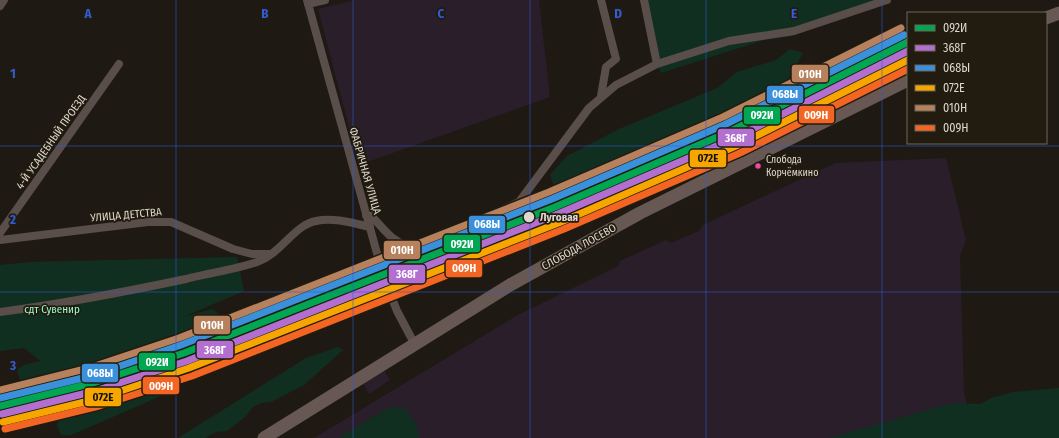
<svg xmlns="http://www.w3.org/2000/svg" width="1059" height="438" font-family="'Fira Sans Condensed',sans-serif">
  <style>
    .industrial { fill: #291e29 }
    .green { fill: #112f21 }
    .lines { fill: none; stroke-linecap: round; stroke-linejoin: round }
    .minor { stroke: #5a4e4b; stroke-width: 8 }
    .primary { stroke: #685854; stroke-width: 13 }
    .rail-1-casing { stroke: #221b0f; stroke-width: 10 }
    .rail-2-casing { stroke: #221b0f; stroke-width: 10 }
    .rail-3-casing { stroke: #221b0f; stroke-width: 10 }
    .rail-4-casing { stroke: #221b0f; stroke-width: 10 }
    .rail-5-casing { stroke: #221b0f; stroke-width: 10 }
    .rail-6-casing { stroke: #221b0f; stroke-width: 10 }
    .rail-1 { stroke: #00a651; stroke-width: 7 }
    .rail-2 { stroke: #b36fd0; stroke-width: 7 }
    .rail-3 { stroke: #3a90db; stroke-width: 7 }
    .rail-4 { stroke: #f7a600; stroke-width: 7 }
    .rail-5 { stroke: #b6815c; stroke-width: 7 }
    .rail-6 { stroke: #f26522; stroke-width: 7 }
    .grid { fill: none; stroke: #305cd7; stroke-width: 1; stroke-opacity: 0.55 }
    .bus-dot { fill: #f346a5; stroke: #221b0f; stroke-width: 1.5 }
    .stop-dot { fill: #dcd7cf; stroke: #221b0f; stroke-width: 1.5 }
    .labels { text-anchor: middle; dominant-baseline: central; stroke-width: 3.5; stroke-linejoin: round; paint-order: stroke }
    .bus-label { font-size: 10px; fill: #dcd7cf; stroke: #221b0f; text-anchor: start }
    .street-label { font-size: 11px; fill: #dcd7cf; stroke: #221b0f }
    .stop-label { font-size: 11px; font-weight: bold; fill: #dcd7cf; stroke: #221b0f; text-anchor: start }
    .park-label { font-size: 11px; fill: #93fbcc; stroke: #221b0f }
    .grid-label { font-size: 13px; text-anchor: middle; font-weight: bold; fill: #305cd7; stroke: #221b0f; stroke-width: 3.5; stroke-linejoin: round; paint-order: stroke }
    .line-badge { stroke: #221b0f; stroke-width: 1.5 }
    .badge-label { font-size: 11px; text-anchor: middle; font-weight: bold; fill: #fff }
    .pale-badge-label { font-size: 11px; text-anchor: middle; font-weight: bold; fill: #111 }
  </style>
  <rect width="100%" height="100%" fill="#1e1a13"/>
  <path class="industrial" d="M355 0H539L550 97 359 165 318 9Z
    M946 158 966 240 960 256 964 392 976 438H314L518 315 618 266 620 261 666 240 671 243 699 231 703 225 835 163Z
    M383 369 390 380 369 394 362 383Z"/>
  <path class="green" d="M644 0H888L788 37 764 40 661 73 657 64Z
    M790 49 803 53 784 87 555 189 550 175 567 156 619 129 717 88 737 72 776 60Z
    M237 257 244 291 183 317 212 309 219 314 217 319C202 330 184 334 167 341 120 358 70 373 20 380L17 370 24 365 40 361 24 348 0 351V265L31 262Z
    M338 347 343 350 304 385 271 402 261 403 253 407 245 417 227 431 216 432 205 438H178L306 358Z
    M172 380 176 383 168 393 71 435H61L57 425 60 417 119 399 146 387Z
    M1059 388V438H829L952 403 981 404 991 398 1013 392Z
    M390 407 405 408 417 426 419 438H338Z"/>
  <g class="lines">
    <path class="minor" d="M307 0 383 275 397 311 414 343
      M644 0 657 64
      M308 4 325 0
      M0 6 4 0
      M601 96 606 67 616 59 601 0
      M366 215 371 216C385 229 390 241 410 247L476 222 519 202 589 108 616 85 657 64 729 41 794 31 887 0
      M0 233 119 64
      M0 240 148 222H171L233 249 252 254H270
      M0 312C62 304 124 292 186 279 209 273 234 270 257 262 282 253 294 225 316 221 333 217 353 223 370 227"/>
    <path class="primary" d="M1046 18 1059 13
      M264 438 510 285 640 213 908 80"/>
    <defs>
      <path id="rail-1" d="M0 406 93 383 184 353 555 207 729 132 908 42"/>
      <path id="rail-2" d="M2 414 95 391 187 361 558 214 733 139 908 51"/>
      <path id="rail-3" d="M0 398 91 376 181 345 552 199 726 124 904 35"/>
      <path id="rail-4" d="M3 422 97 399 189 368 561 222 736 146 908 60"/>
      <path id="rail-5" d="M0 390 89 368 179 338 549 192 723 117 901 28"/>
      <path id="rail-6" d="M5 429 99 406 192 376 564 229 740 153 908 69"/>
    </defs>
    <use href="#rail-1" class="rail-1-casing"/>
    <use href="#rail-2" class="rail-2-casing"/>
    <use href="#rail-3" class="rail-3-casing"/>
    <use href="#rail-4" class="rail-4-casing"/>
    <use href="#rail-5" class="rail-5-casing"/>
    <use href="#rail-6" class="rail-6-casing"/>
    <use href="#rail-1" class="rail-1"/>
    <use href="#rail-2" class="rail-2"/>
    <use href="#rail-3" class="rail-3"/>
    <use href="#rail-4" class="rail-4"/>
    <use href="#rail-5" class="rail-5"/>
    <use href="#rail-6" class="rail-6"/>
  </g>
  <path class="grid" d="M176 0V438M353 0V438M530 0V438M706 0V438M882 0V438M0 146H1059M0 292H1059"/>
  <circle class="bus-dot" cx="758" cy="166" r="3.5"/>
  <circle class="stop-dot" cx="529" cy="217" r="6"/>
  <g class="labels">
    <g class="bus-label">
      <text x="766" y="160">Слобода<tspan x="766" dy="13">Корчёмкино</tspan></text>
    </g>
    <g class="street-label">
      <text transform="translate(51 142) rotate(-55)">4-Й УСАДЕБНЫЙ ПРОЕЗД</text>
      <text transform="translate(365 171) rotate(74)">ФАБРИЧНАЯ УЛИЦА</text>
      <text transform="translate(126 215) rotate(-5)">УЛИЦА ДЕТСТВА</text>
      <text transform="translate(579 247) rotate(-29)">СЛОБОДА ЛОСЕВО</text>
    </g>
    <g class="stop-label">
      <text x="540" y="217">Луговая</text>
    </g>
    <g class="park-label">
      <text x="52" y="309">сдт Сувенир</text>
    </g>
  </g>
  <g class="grid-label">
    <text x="88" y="18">A</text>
    <text x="265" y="18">B</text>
    <text x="441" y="18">C</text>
    <text x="618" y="18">D</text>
    <text x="794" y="18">E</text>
    <text x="13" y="78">1</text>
    <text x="13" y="224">2</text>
    <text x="13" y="370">3</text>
  </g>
  <g class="line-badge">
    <rect x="791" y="64" width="38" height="19" rx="4" fill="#b6815c"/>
    <rect x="766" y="85" width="38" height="19" rx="4" fill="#3a90db"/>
    <rect x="798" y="105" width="37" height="19" rx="4" fill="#f26522"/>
    <rect x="743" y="106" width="38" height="19" rx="4" fill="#00a651"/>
    <rect x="717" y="128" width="38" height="19" rx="4" fill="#b36fd0"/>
    <rect x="689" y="149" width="38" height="19" rx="4" fill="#f7a600"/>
    <rect x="468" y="215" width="38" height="19" rx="4" fill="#3a90db"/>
    <rect x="443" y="234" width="38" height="19" rx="4" fill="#00a651"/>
    <rect x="383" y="240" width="38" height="20" rx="4" fill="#b6815c"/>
    <rect x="445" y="259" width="38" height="19" rx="4" fill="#f26522"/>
    <rect x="388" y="264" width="38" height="20" rx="4" fill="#b36fd0"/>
    <rect x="193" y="315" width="38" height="20" rx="4" fill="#b6815c"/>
    <rect x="196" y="340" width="38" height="19" rx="4" fill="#b36fd0"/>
    <rect x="138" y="352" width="38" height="19" rx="4" fill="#00a651"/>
    <rect x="81" y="363" width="38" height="20" rx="4" fill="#3a90db"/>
    <rect x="142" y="376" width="38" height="19" rx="4" fill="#f26522"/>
    <rect x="84" y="387" width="38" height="20" rx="4" fill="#f7a600"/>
  </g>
  <g class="badge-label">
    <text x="810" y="78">010Н</text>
    <text x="785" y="98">068Ы</text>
    <text x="816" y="119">009Н</text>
    <text x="762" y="119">092И</text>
    <text x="736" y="142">368Г</text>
    <text x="487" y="228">068Ы</text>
    <text x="462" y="248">092И</text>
    <text x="402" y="254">010Н</text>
    <text x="464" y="272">009Н</text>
    <text x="407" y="278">368Г</text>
    <text x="212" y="329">010Н</text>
    <text x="215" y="354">368Г</text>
    <text x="157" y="366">092И</text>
    <text x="100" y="377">068Ы</text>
    <text x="161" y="390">009Н</text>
  </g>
  <g class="pale-badge-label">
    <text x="708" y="162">072Е</text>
    <text x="103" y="401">072Е</text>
  </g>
  <rect x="907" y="12" width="140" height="132" fill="#221b0f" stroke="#6c665c"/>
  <rect x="915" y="25" width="20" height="6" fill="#00a651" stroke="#6c665c"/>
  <text x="943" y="32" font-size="12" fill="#dcd7cf">092И</text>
  <rect x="915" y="45" width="20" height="6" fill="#b36fd0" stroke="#6c665c"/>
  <text x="943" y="52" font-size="12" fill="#dcd7cf">368Г</text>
  <rect x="915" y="65" width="20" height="6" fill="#3a90db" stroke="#6c665c"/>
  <text x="943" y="72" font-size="12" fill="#dcd7cf">068Ы</text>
  <rect x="915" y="85" width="20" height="6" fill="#f7a600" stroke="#6c665c"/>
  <text x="943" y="92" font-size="12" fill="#dcd7cf">072Е</text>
  <rect x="915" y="105" width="20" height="6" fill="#b6815c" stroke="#6c665c"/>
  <text x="943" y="112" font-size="12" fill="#dcd7cf">010Н</text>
  <rect x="915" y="125" width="20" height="6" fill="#f26522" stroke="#6c665c"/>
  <text x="943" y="132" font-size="12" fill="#dcd7cf">009Н</text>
</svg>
